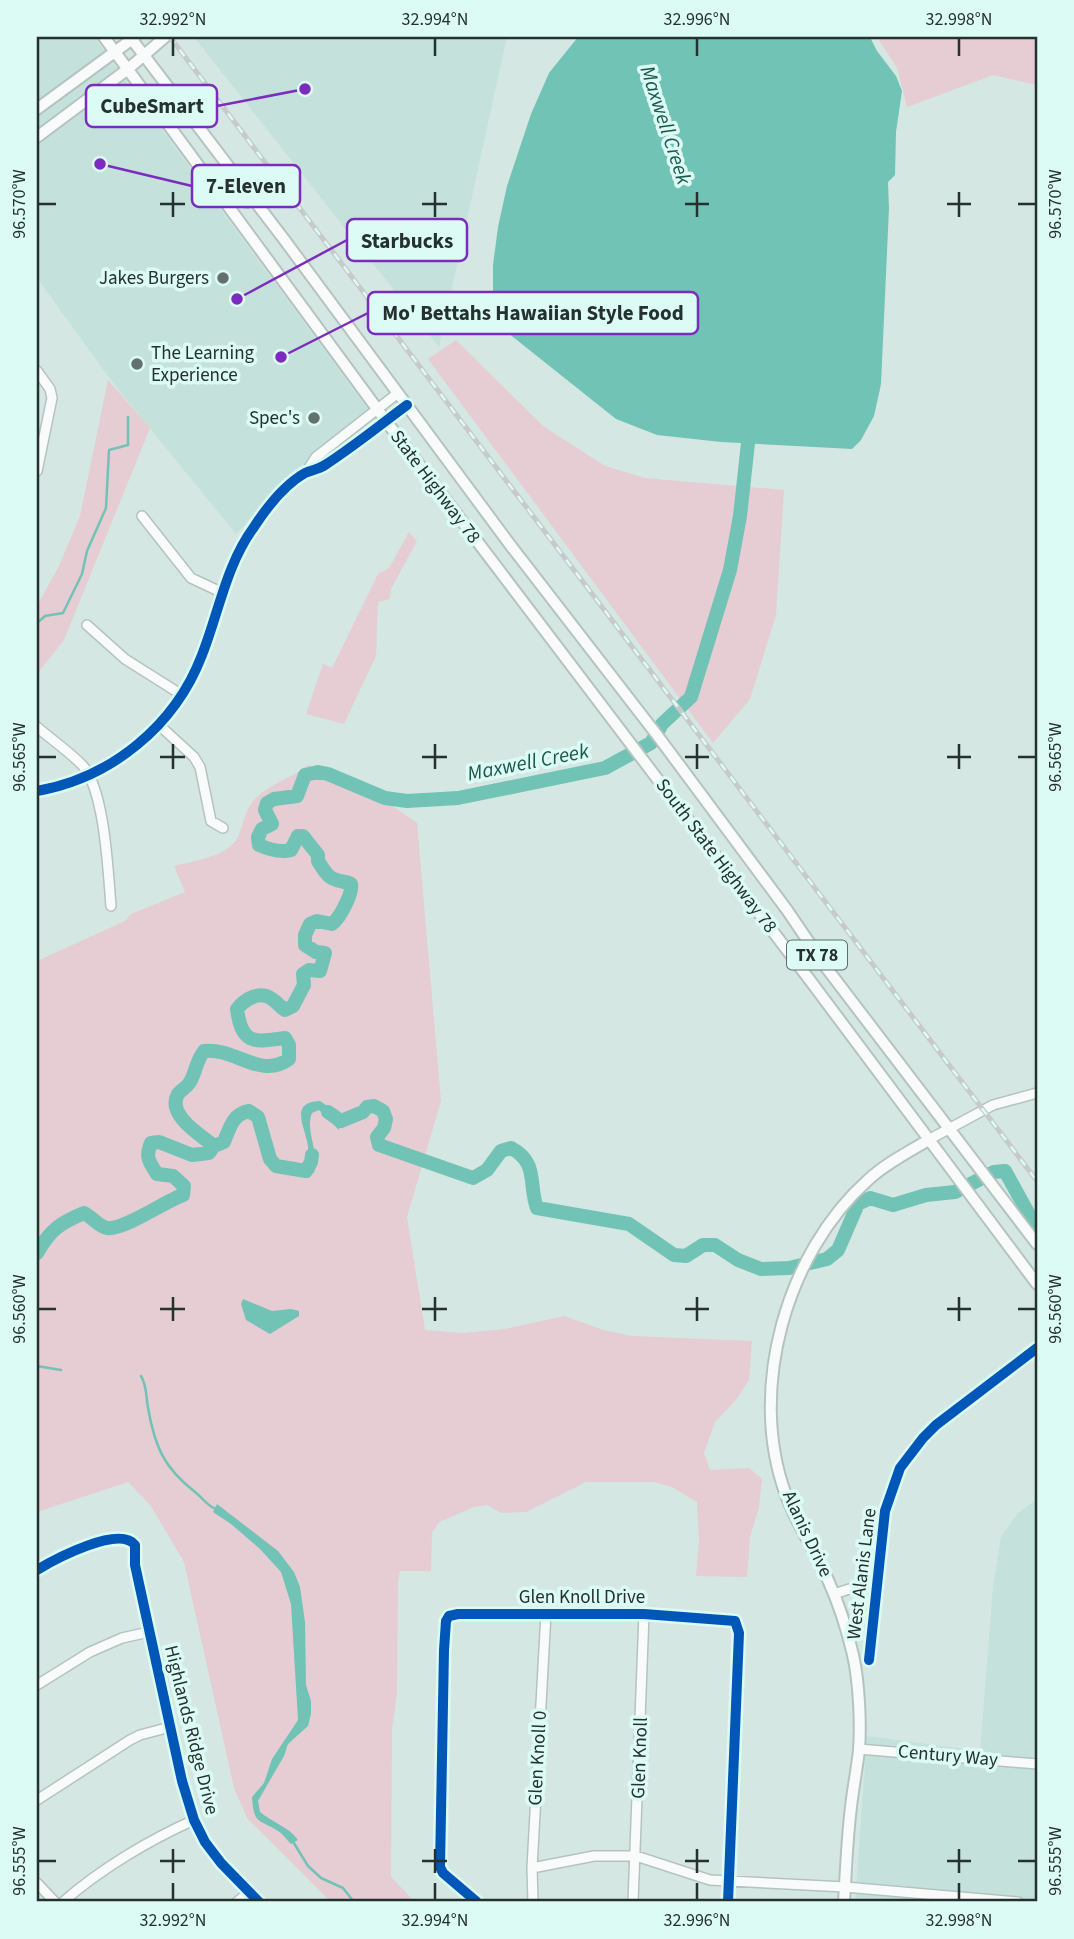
<svg xmlns="http://www.w3.org/2000/svg" width="1074" height="1939" font-family="'Source Sans 3',sans-serif">
  <style>
    .built { fill: #c4e2db }
    .green { fill: #e6ccd3 }
    .water { fill: #71c3b6 }
    .lines { fill: none; stroke-linecap: round; stroke-linejoin: round }
    .stream { stroke: #71c3b6; stroke-width: 2.5 }
    .river { stroke: #71c3b6; stroke-width: 14 }
    .minor-casing { stroke: #b5c3c0; stroke-width: 12 }
    .major-casing { stroke: #b5c3c0; stroke-width: 14 }
    .minor { stroke: #f9fbfb; stroke-width: 9 }
    .major { stroke: #f9fbfb; stroke-width: 10 }
    .rail-casing { stroke: #c6caca; stroke-width: 5 }
    .rail { stroke: #dcfbf4; stroke-width: 2.5; stroke-dasharray: 8; stroke-linecap: butt }
    .cycleway-casing { stroke: #dcfbf4; stroke-width: 15 }
    .cycleway { stroke: #0057b8; stroke-width: 10 }
    .ticks { fill: none; stroke: #25312e; stroke-width: 2.5 }
    .poi-dot { fill: #63716d; stroke: #dcfbf4; stroke-width: 2.5 }
    .labels { text-anchor: middle; dominant-baseline: central; stroke-width: 7; stroke-linejoin: round; paint-order: stroke }
    .shield { fill: #dcfbf4; stroke: #5c6e69; stroke-width: 2 }
    .shield-label { font-size: 18px; font-weight: bold; fill: #25312e }
    .poi-label { font-size: 19px; fill: #25312e; stroke: #dcfbf4; text-anchor: end }
    .street-label { font-size: 19px; fill: #25312e; stroke: #dcfbf4 }
    .water-label { font-size: 21px; font-style: italic; fill: #1a574d; stroke: #dcfbf4 }
    .leader { fill: none; stroke: #7b2cbf; stroke-width: 2.5 }
    .callout-dot { fill: #7b2cbf; stroke: #dcfbf4; stroke-width: 2.5 }
    .callout { fill: #dcfbf4; stroke: #7b2cbf; stroke-width: 2.5 }
    .callout-label { font-size: 21px; text-anchor: middle; font-weight: bold; fill: #25312e }
    .neatline { fill: none; stroke: #25312e; stroke-width: 2.5 }
    .ticks-label { font-size: 18px; text-anchor: middle; fill: #25312e }
  </style>
  <rect width="100%" height="100%" fill="#d5e7e3"/>
  <path class="built" d="M37 37H94L375 419 296 469 236 534 113 383 37 278Z
    M194 37H507L439 347Z
    M1037 1499V1902H855L867 1736 980 1751 993 1587 1001 1537 1018 1513Z"/>
  <path class="green" d="M877 37H1037V85L993 75 907 107 897 68Z
    M456 340 543 426 605 466 645 478 784 490 776 615 750 699 713 743 428 359Z
    M108 380 150 428 64 640 37 674V606L59 566 80 516Z
    M409 532 417 541 391 589 390 599 378 602 376 656 344 724 306 714 323 664 332 668 378 574 389 568Z
    M308 765 352 778 417 823 441 1101 407 1217 425 1330 463 1333 504 1329 564 1316 604 1330 632 1336 752 1341 749 1380 736 1400 715 1422 704 1453 710 1470 749 1468 762 1479 759 1507 750 1537 747 1577 696 1576 699 1541 697 1502 672 1487 654 1482H586L526 1512 501 1513 487 1505 474 1507 439 1522 432 1533 431 1571H400L398 1581 397 1692 392 1730 391 1877 415 1902H331L247 1818 234 1788 184 1562 151 1506 128 1482 37 1512V961L125 921 131 914 185 892 174 866C193 861 228 857 238 837 244 823 245 808 257 797 269 785 293 777 308 765Z"/>
  <path class="water" d="M578 37H870L877 51 896 76 902 91 896 132 895 175 888 182 889 208 881 384 874 416 861 440 852 449 721 442 657 435 616 419 503 329 493 300V265L498 227 507 186 531 114 549 73Z
    M320 1101 342 1116 339 1130 319 1110 312 1113C305 1130 319 1150 314 1173L306 1171C307 1163 309 1154 308 1147 307 1130 287 1102 320 1101Z
    M243 1299 272 1311 291 1309 299 1311V1316L270 1334 246 1320 241 1304Z
    M217 1504 278 1551 294 1572 300 1587 305 1622 306 1685 311 1701V1714L308 1726 288 1744 284 1756 258 1801 260 1812C273 1823 288 1826 298 1840L291 1844C287 1840 283 1834 278 1831 258 1818 254 1825 252 1797L264 1783 272 1759 298 1720 291 1604 281 1572 260 1549 231 1524 213 1512Z"/>
  <g class="lines">
    <path class="stream" d="M37 623 45 616 63 613 82 574 87 551 106 508 109 450 128 445V417
      M37 1366 61 1370
      M141 1376C147 1386 146 1397 148 1408 155 1447 164 1468 195 1492 203 1498 207 1506 216 1509
      M292 1840 308 1866 321 1878 343 1888 354 1902"/>
    <path class="river" d="M328 1112 341 1121 363 1112 367 1107 374 1106 383 1111 386 1119 384 1128 377 1137 379 1145 473 1178 487 1170 501 1151 511 1148C539 1163 528 1184 537 1208L629 1224 674 1255 686 1256 703 1245H715L738 1260 761 1269 789 1268 827 1259 838 1250 858 1204 870 1198 893 1205 926 1195 955 1192 994 1172 1005 1171 1037 1229
      M214 1146C201 1135 166 1115 178 1094 181 1090 187 1087 190 1082 196 1072 196 1061 204 1051 235 1047 260 1080 289 1059V1045L285 1038C255 1042 242 1046 237 1009 245 999 260 990 272 999 277 1002 280 1007 285 1010L293 1006 304 985 303 974 309 970 320 971 325 953 316 952 305 945V935L310 924 317 921 332 924C340 918 353 893 351 884 345 881 340 882 334 879 327 877 322 867 318 861V855L303 836H298L291 850C280 853 270 850 259 845L258 837 262 829 272 824 265 810 267 803 274 799 297 796 305 775 318 772 328 774 385 798 407 801 458 798 605 768 651 743 662 724 691 697 730 570 740 516 748 443 743 427
      M37 1253C50 1230 60 1223 84 1213 92 1217 98 1226 107 1228 123 1231 165 1201 183 1195L184 1186 173 1176 157 1174C149 1162 145 1157 151 1143L159 1142 192 1155 209 1153 214 1146 224 1142C230 1127 233 1114 249 1111L258 1117 270 1159 276 1166 306 1171 311 1162 312 1155"/>
    <defs>
      <path id="minor" d="M37 371 50 389 52 398 37 471
        M305 474 316 457 398 393
        M142 516 191 578 223 593
        M87 625 125 659 182 695
        M159 725 194 757 200 767 211 821 223 828
        M37 727C52 740 70 752 83 766 105 792 108 872 111 906
        M37 791C111 778 175 726 202 655 219 612 226 565 254 527 267 507 284 485 305 473 312 470 319 469 325 465 353 447 380 425 407 405
        M930 1139 993 1105 1037 1093
        M37 1570C55 1559 119 1525 135 1545V1565L182 1781 194 1820 205 1842 221 1863 259 1902
        M834 1594 877 1580
        M869 1660 885 1511 900 1468 923 1438 936 1425 1037 1348
        M37 1685 90 1652 122 1638 149 1632
        M859 1749 1037 1764
        M37 1800 130 1740 140 1735 170 1727
        M532 1868 594 1856H636L710 1880 845 1887 1018 1902
        M37 1883 55 1902
        M63 1902C99 1870 149 1840 194 1820
        M237 1902 249 1892
        M477 1902 443 1873 440 1867 444 1650 446 1621 449 1616 458 1614H644L735 1621 739 1633 728 1902
        M533 1902 532 1868 546 1613
        M633 1902 644 1614"/>
      <path id="major" d="M104 37 386 421 809 979 1037 1284
        M130 37 283 238 511 546 657 735 787 910 825 966 1037 1244
        M37 109 135 37
        M37 137 128 69 165 37
        M213 185 224 179H228L247 202
        M844 1902C846 1871 847 1839 851 1807 853 1788 857 1769 859 1750 861 1722 859 1682 853 1655 847 1629 839 1604 828 1580 815 1551 797 1525 786 1495 747 1391 786 1253 868 1180 886 1163 909 1152 930 1139"/>
    </defs>
    <use href="#minor" class="minor-casing"/>
    <use href="#major" class="major-casing"/>
    <use href="#minor" class="minor"/>
    <use href="#major" class="major"/>
    <defs>
      <path id="rail" d="M170 37 1037 1181"/>
    </defs>
    <use href="#rail" class="rail-casing"/>
    <use href="#rail" class="rail"/>
    <defs>
      <path id="cycleway" d="M37 791C111 778 175 726 202 655 219 612 226 565 254 527 267 507 284 485 305 473 312 470 319 469 325 465 353 447 380 425 407 405
        M37 1570C55 1559 119 1525 135 1545V1565L182 1781 194 1820 205 1842 221 1863 259 1902
        M869 1660 885 1511 900 1468 923 1438 936 1425 1037 1348
        M477 1902 443 1873 440 1867 444 1650 446 1621 449 1616 458 1614H644L735 1621 739 1633 728 1902"/>
    </defs>
    <use href="#cycleway" class="cycleway-casing"/>
    <use href="#cycleway" class="cycleway"/>
  </g>
  <path class="ticks" d="M173 38V56M435 38V56M697 38V56M959 38V56M173 192V217M435 192V217M697 192V217M959 192V217M38 204H56M160 204H185M422 204H447M685 204H709M947 204H971M1018 204H1036M173 744V769M435 744V769M697 744V769M959 744V769M38 757H56M160 757H185M422 757H447M685 757H709M947 757H971M1018 757H1036M173 1297V1321M435 1297V1321M697 1297V1321M959 1297V1321M38 1309H56M160 1309H185M422 1309H447M685 1309H709M947 1309H971M1018 1309H1036M173 1849V1873M435 1849V1873M697 1849V1873M959 1849V1873M38 1861H56M160 1861H185M422 1861H447M685 1861H709M947 1861H971M1018 1861H1036M173 1883V1900M435 1883V1900M697 1883V1900M959 1883V1900"/>
  <g class="poi-dot">
    <circle cx="223" cy="278" r="7"/>
    <circle cx="137" cy="364" r="7"/>
    <circle cx="314" cy="418" r="7"/>
  </g>
  <g class="labels">
    <rect class="shield" x="787" y="940.5" width="60" height="29" rx="5"/>
    <g class="shield-label">
      <text x="817" y="955">TX 78</text>
    </g>
    <g class="poi-label">
      <text x="209" y="278">Jakes Burgers</text>
      <text x="151" y="353" text-anchor="start">The Learning<tspan x="151" dy="22">Experience</tspan></text>
      <text x="300" y="418">Spec's</text>
    </g>
    <g class="street-label">
      <text transform="translate(435 487) rotate(53)">State Highway 78</text>
      <text transform="translate(716 856) rotate(53)">South State Highway 78</text>
      <text transform="translate(807 1534) rotate(65)">Alanis Drive</text>
      <text transform="translate(862 1574) rotate(-83)">West Alanis Lane</text>
      <text x="582" y="1597">Glen Knoll Drive</text>
      <text transform="translate(191 1730) rotate(76)">Highlands Ridge Drive</text>
      <text transform="translate(948 1756) rotate(5)">Century Way</text>
      <text transform="translate(538 1758) rotate(-87)">Glen Knoll 0</text>
      <text transform="translate(640 1758) rotate(-88)">Glen Knoll</text>
    </g>
    <g class="water-label">
      <text transform="translate(666 125) rotate(72)">Maxwell Creek</text>
      <text transform="translate(528 762) rotate(-11)">Maxwell Creek</text>
    </g>
  </g>
  <path class="leader" d="M305 89L217 106M100 164L192 186M237 299L347 240M281 357L368 313"/>
  <g class="callout-dot">
    <circle cx="305" cy="89" r="7"/>
    <circle cx="100" cy="164" r="7"/>
    <circle cx="237" cy="299" r="7"/>
    <circle cx="281" cy="357" r="7"/>
  </g>
  <g class="callout">
    <rect x="86" y="85" width="131" height="42" rx="7"/>
    <rect x="192" y="165" width="108" height="42" rx="7"/>
    <rect x="347" y="219" width="120" height="42" rx="7"/>
    <rect x="368" y="292" width="330" height="42" rx="7"/>
  </g>
  <g class="callout-label">
    <text x="152" y="113">CubeSmart</text>
    <text x="246" y="193">7-Eleven</text>
    <text x="407" y="248">Starbucks</text>
    <text x="533" y="320">Mo' Bettahs Hawaiian Style Food</text>
  </g>
  <rect width="1074" height="1939" fill="none" stroke="#dcfbf4" stroke-width="77"/>
  <rect x="38" y="38" width="998" height="1862" class="neatline"/>
  <g class="ticks-label">
    <text x="173" y="25">32.992°N</text>
    <text x="435" y="25">32.994°N</text>
    <text x="697" y="25">32.996°N</text>
    <text x="959" y="25">32.998°N</text>
    <text transform="translate(1055 204) rotate(-90)" y="6">96.570°W</text>
    <text transform="translate(19 204) rotate(-90)" y="6">96.570°W</text>
    <text transform="translate(1055 757) rotate(-90)" y="6">96.565°W</text>
    <text transform="translate(19 757) rotate(-90)" y="6">96.565°W</text>
    <text transform="translate(19 1309) rotate(-90)" y="6">96.560°W</text>
    <text transform="translate(1055 1309) rotate(-90)" y="6">96.560°W</text>
    <text transform="translate(19 1861) rotate(-90)" y="6">96.555°W</text>
    <text transform="translate(1055 1861) rotate(-90)" y="6">96.555°W</text>
    <text x="173" y="1926">32.992°N</text>
    <text x="435" y="1926">32.994°N</text>
    <text x="697" y="1926">32.996°N</text>
    <text x="959" y="1926">32.998°N</text>
  </g>
</svg>
